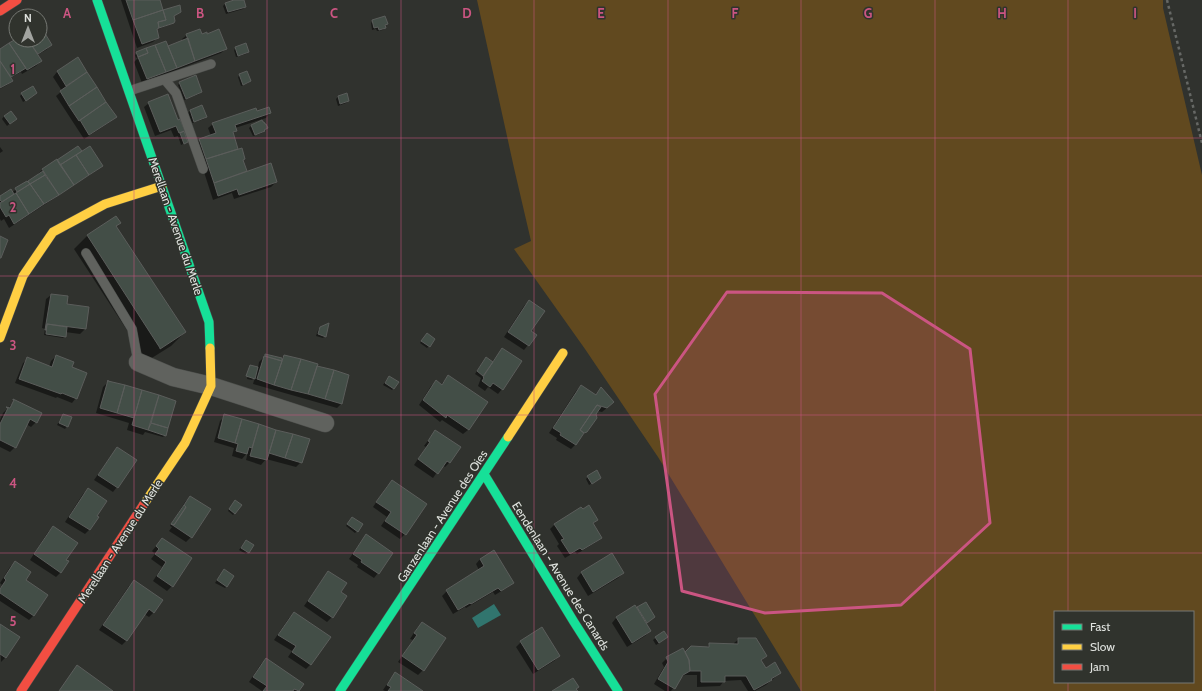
<svg xmlns="http://www.w3.org/2000/svg" width="1202" height="691" font-family="Cabin,sans-serif">
  <style>
    .green { fill: #61491f; fill-rule: evenodd }
    .water { fill: #31756e }
    .shadow { fill: #0007 }
    .building { fill: #434e47; stroke: #5b5d5b }
    .lines { fill: none; stroke-linecap: round; stroke-linejoin: round }
    .lane-casing { stroke: #4c4e4b; stroke-width: 10 }
    .street-casing { stroke: #4c4e4b; stroke-width: 19 }
    .fast-casing { stroke: #4c4e4b; stroke-width: 10 }
    .slow-casing { stroke: #4c4e4b; stroke-width: 10 }
    .jam-casing { stroke: #4c4e4b; stroke-width: 10 }
    .path { stroke: #666865; stroke-width: 2.5; stroke-dasharray: 3 3; stroke-linecap: butt }
    .lane { stroke: #60625e; stroke-width: 9 }
    .street { stroke: #60625e; stroke-width: 18 }
    .fast { stroke: #16e098; stroke-width: 9 }
    .slow { stroke: #ffcf43; stroke-width: 9 }
    .jam { stroke: #f24e42; stroke-width: 9 }
    .marked { fill: #cb5582; fill-opacity: 0.2; stroke: #cb5582; stroke-width: 3; stroke-linejoin: round }
    .grid { fill: none; stroke: #cb5582; stroke-width: 1; stroke-opacity: 0.55 }
    .labels { text-anchor: middle; dominant-baseline: central; stroke-width: 3; stroke-linejoin: round; paint-order: stroke }
    .street-label { font-size: 12px; fill: #dfe2de; stroke: #30332d }
    .grid-label { font-size: 13px; text-anchor: middle; font-weight: bold; fill: #cb5582; stroke: #30332d; stroke-width: 3; stroke-linejoin: round; paint-order: stroke }
  </style>
  <rect width="100%" height="100%" fill="#30322e"/>
  <path class="green" d="M477 0H1163V8L1202 175V691H801L658 457 585 349 514 249 531 241 514 168ZM1055 612H1193V682H1055Z"/>
  <path class="water" d="M494 604 501 615 478 628 472 618Z"/>
  <path class="shadow" d="M121 0H159L162 11 180 12 173 17 174 22 171 24 156 30 158 37 153 42 137 48Z
    M237 0H243L245 7 243 9 226 14 223 6 225 4Z
    M373 21 387 24 383 30 377 31 376 29 372 30 371 23Z
    M40 27 51 45 46 50 37 55 41 61 36 66 22 74 21 72 10 78 12 81 7 85 0 89V51L18 40H40Z
    M187 35H202L226 49 221 53 142 83 134 62 139 57 136 58 135 55 137 53 167 47 183 41 182 39Z
    M236 48 248 52 246 54 236 57 234 50Z
    M77 59 115 118 110 122 84 139 56 96 62 91 53 77 57 72Z
    M240 75 250 81 248 83 241 86 238 77Z
    M180 83 201 92 199 94 184 100 178 85Z
    M22 94 34 95 23 102 20 96Z
    M346 95 348 101 346 103 338 106 336 99 338 97Z
    M168 96 187 142 181 145 178 136 174 137 171 130 155 136 144 107 149 103Z
    M202 107 206 117 204 119 192 123 188 113 190 111Z
    M256 113H270L266 118 235 128 236 131 232 134 238 150 244 159 242 161 246 172 276 182 271 187 234 199 232 193 213 200 195 144 200 140 211 136 208 128 213 124Z
    M4 116 13 121 7 126 2 119Z
    M252 125 267 128 262 133 253 136 249 128Z
    M0 147 3 151 0 153Z
    M80 151 77 154 78 155 102 165 97 170 9 228 4 219 1 221 0 219V197L12 193 16 189 38 175V174L42 170 56 161Z
    M116 217 115 227 184 333 171 346 147 361 74 249 87 236Z
    M51 295 66 304 88 308 85 329 80 334 65 332V336L63 338 44 335 45 329 42 328 46 299Z
    M529 301 530 331 528 345 524 350 504 337 524 306Z
    M321 327 325 336 323 338 316 336 318 330Z
    M425 337 429 346 427 348 420 343Z
    M502 349V389L498 394 488 387 485 391 478 386 481 378 475 374 484 360 492 362Z
    M266 355 281 359 284 356 342 403 337 408 253 384 255 377 252 380 247 379 250 367H249L250 366 258 368 259 362Z
    M56 356 70 368 76 398 72 403 57 397 56 398 15 383 23 363 28 359 49 367 51 361Z
    M448 376 487 402 468 430 463 434 442 420 440 422 419 405 431 386 436 382 441 385Z
    M387 379 394 388 392 390 383 385Z
    M108 382 175 402 165 435 163 437 145 432 143 435 127 430 129 423 96 413 103 387Z
    M581 386 595 396 601 389 608 407 602 412 597 411 587 431 582 435 575 445 571 449 556 440 557 438 549 433 576 391Z
    M15 401 36 422 31 427 26 424 15 447 10 452 0 447V420L3 413Z
    M63 415 67 426 65 429 57 425Z
    M225 416 308 440 301 462 296 467 266 459 261 465 246 460 248 452 242 459 232 456 234 448 214 442 220 421Z
    M435 431 450 462 445 467 442 465 433 478 414 465 426 447 424 446Z
    M118 448 117 487 113 492 94 480 113 453Z
    M588 477 598 480 589 485 586 479Z
    M392 481 425 504 405 534 400 539 381 526 387 517 373 507 387 486Z
    M88 490 96 517 97 518 89 530 85 534 65 522 83 494Z
    M190 497 191 537 186 542 169 531 172 527 170 526 185 502Z
    M233 503 235 513 233 515 228 511Z
    M350 520 357 531 355 533 346 526Z
    M597 520 593 524 601 538 596 542 577 554 575 552 565 558 557 546 559 544 550 529 555 524Z
    M53 527 65 560 61 572 56 577 30 560 48 532Z
    M366 536 378 573 374 578 357 567 358 565 349 559 362 540Z
    M162 539 172 586 167 591 153 581 162 567 151 559 155 554 152 551Z
    M246 541 248 552 246 554 239 550Z
    M611 554 623 573 618 578 588 596 577 578 581 573Z
    M480 559 513 583 508 587 495 595 493 592 466 608 465 607 453 614 442 596 447 591 479 570 476 564Z
    M15 563 24 580 34 615 29 620 0 601V588L2 585 0 583 10 567Z
    M328 572 340 593 332 617 327 622 304 606 324 577Z
    M222 573 227 586 225 588 215 583Z
    M134 582 154 612 149 617 144 614 126 641 122 645 99 630 129 586Z
    M645 603 652 619 646 623 650 631 645 636 627 647 612 623 616 618 635 607 637 609Z
    M294 613 329 637 310 665 306 669 288 657 292 651 274 640 289 618Z
    M422 623 423 670 418 675 398 662 413 640 410 639 417 628Z
    M0 625 19 638 5 658 1 662Z
    M542 629 559 656 554 661 533 674 516 647 521 642Z
    M663 632 665 639 656 645 653 640Z
    M739 639 766 656 761 661 766 669 780 673 766 685 755 691H748L741 680 724 681 720 686 697 687V675H685L680 678 671 691H665L654 684 664 667 662 663 667 658 706 648 710 644 734 645V643Z
    M266 660 303 684 298 691H262L249 682 261 664Z
    M395 674 422 691H385L383 690 391 678Z"/>
  <path class="building" d="M126 0H160L163 10 133 20Z
    M234 0H244L246 7 228 12 225 3Z
    M180 5 181 12 174 16 175 21 174 23 159 28 158 22 166 20 163 10Z
    M163 10 166 20 158 22 159 28 157 29 159 38 142 44 133 20Z
    M385 16 388 24 385 25 386 28 379 30 378 27 374 28 372 20Z
    M40 25 52 45 38 54 28 40H40Z
    M200 29 202 34 207 32V34L219 29 227 49 195 61 186 34Z
    M188 38 195 61 177 68 168 46Z
    M16 39V40H28L42 61 27 70 9 43Z
    M166 41 177 68 166 72 155 45Z
    M9 43 26 68 11 77 0 61V49Z
    M246 43 249 52 238 56 235 47Z
    M155 45 166 72 147 79 138 57 148 53 146 48Z
    M146 48 148 53 138 57 136 52Z
    M78 57 87 72 66 86 57 71Z
    M0 61 13 81 0 88Z
    M247 71 251 81 243 85 239 74Z
    M87 72 97 87 69 106 60 91Z
    M196 75 202 92 186 99 179 82Z
    M33 86 37 93 26 101 21 93Z
    M97 87 106 102 79 121 69 106Z
    M347 93 349 101 340 104 338 96Z
    M168 94 178 120 180 119 185 131 179 133 176 126 160 132 148 102Z
    M106 102 117 117 89 135 80 120Z
    M202 105 207 117 194 122 190 110Z
    M269 107 271 113 235 125 237 131 233 132 238 149 206 159 199 139 216 133 212 123 256 108 257 111Z
    M11 111 17 119 10 124 4 116Z
    M262 120 263 122H264L265 124H266L268 128 264 130 265 131 255 135 251 125Z
    M184 131 188 142 184 144 180 133Z
    M78 146 82 151 60 165 57 160Z
    M90 146 103 166 89 175 76 155Z
    M242 148 245 159 243 160 247 171 214 183 206 159Z
    M76 155 89 175 74 185 60 165Z
    M57 159 74 185 59 195 42 169Z
    M271 163 277 182 239 195 237 189 218 196 214 183Z
    M43 171 45 175 30 184 28 181Z
    M45 175 59 195 44 204 30 184Z
    M27 181 30 184 17 192 15 188Z
    M30 184 44 204 29 214 16 193Z
    M11 189 14 194 2 202 0 200V196Z
    M16 193 29 214 14 224 9 215 6 217 0 207V203Z
    M116 216 121 223 116 226 186 332 160 349V348L87 235Z
    M0 236 8 240 1 258H0Z
    M51 294 68 296 67 304 89 307 86 329 47 324 46 330H45Z
    M529 300 545 311 531 331 537 335 529 346 508 332Z
    M329 323 326 337 318 334 320 327Z
    M47 324 67 327 66 337 46 334Z
    M427 333 435 339 430 347 421 341Z
    M502 348 522 361 503 390 493 383 490 387 482 381 484 378 483 377Z
    M265 354 282 358V361L265 356Z
    M56 355 74 362 72 367 87 373 77 399 62 393 61 394 19 379 27 357 52 367Z
    M284 355 301 359 291 390 274 385Z
    M264 356 282 361 274 385 257 379Z
    M486 357 493 362 483 376 477 371Z
    M301 359 318 364 308 394 291 390Z
    M250 365 258 367 255 379 246 376Z
    M317 366 334 370 325 399 308 394Z
    M334 370 349 375 342 404 325 399Z
    M448 375 488 402 469 430 447 415 446 418 423 400 436 380 442 385Z
    M389 376 399 382 394 389 385 383Z
    M108 380V381L125 385 117 413 100 408Z
    M125 385 142 390 134 418 117 413Z
    M581 385 596 395 601 387 614 402 607 408 597 405 580 430 584 433 576 445 560 435 561 433 553 428Z
    M142 390 159 395 148 430 132 425Z
    M159 395 176 401 168 428 151 423Z
    M13 399 42 413 37 423 30 419 16 448 0 440V424L8 408 6 407 10 408 14 400H13Z
    M597 405 601 407 596 414 597 418 587 432 584 433 580 430Z
    M63 414 72 417 68 427 59 423Z
    M224 414 242 419 235 443 218 438Z
    M242 419 259 424 252 448 249 447 247 454 236 451 238 444 235 443Z
    M151 423 168 428 166 436 148 430Z
    M259 424 276 430 267 460 250 456Z
    M276 430 293 434 285 458 269 453Z
    M435 430 461 447 450 463 447 461 438 474 418 459 430 442 428 441Z
    M293 434 310 439 302 463 285 458Z
    M117 447 137 460 118 488 98 475Z
    M597 470 601 478 592 484 587 476Z
    M392 480 427 504 406 535 385 521 391 512 376 502Z
    M88 488 107 501 97 516 99 517 90 530 69 517Z
    M190 496 211 509 192 538 171 524 174 525 186 507 184 505Z
    M235 500 242 505 235 514 229 509Z
    M184 505 186 507 174 525 171 524Z
    M589 505 598 520 593 523 602 538 582 550 580 548 570 554 561 540 564 539 554 524 581 507 583 509Z
    M352 517 363 524 358 532 347 524Z
    M53 526 78 543 66 560 69 561 61 573 34 554Z
    M366 534 393 553 379 574 361 562 362 560 353 554Z
    M162 538 192 558 173 587 157 576 166 562 155 554 159 549 156 546Z
    M246 540 254 545 249 553 241 548Z
    M494 550 514 583 501 591 498 588 471 604 470 603 458 610 446 590 484 566 480 559Z
    M612 553 624 573 593 592 581 572Z
    M15 561 31 572 26 580 48 595 34 616 0 593V589L6 580 4 578Z
    M224 569 234 576 227 587 217 580Z
    M328 571 347 583 341 592 347 596 333 618 308 601Z
    M134 580 163 600 154 613 149 609 127 641 103 625Z
    M646 602 655 617 647 623 637 607Z
    M635 605 651 631 632 643 616 617Z
    M294 612 331 637 311 665 292 652 296 646 278 635Z
    M422 622 446 638 424 671 402 656 417 635 414 633Z
    M0 624 20 637 6 658 0 654Z
    M542 627 560 656 538 670 520 641Z
    M664 631 668 637 659 643 655 637Z
    M738 638H756L767 656 761 660 766 668 775 662 781 673 771 679 772 680 754 690 746 676H725V682H701V671H690L689 660 685 652 691 646 709 647V643L738 644Z
    M683 648 689 660 690 671 683 675 675 689 658 679 668 662 666 657Z
    M266 658 304 684 299 691 294 689 293 691H263L267 686 253 677Z
    M77 665 113 691H59Z
    M395 672 423 691H388L391 687 387 685Z
    M573 678 579 687 576 689 578 691H552Z"/>
  <g class="lines">
    <defs>
      <path id="lane" d="M165 80 176 93 203 169
        M129 91 211 64
        M86 253 132 329 138 362"/>
      <path id="street" d="M138 362 173 377 211 386 325 423"/>
      <path id="fast" d="M97 0 209 322 210 348
        M484 474 574 622 618 691
        M340 691 508 437"/>
      <path id="slow" d="M0 338 23 276 53 232 105 204 162 186
        M508 437 563 353
        M144 504 185 443 211 386 210 348"/>
      <path id="jam" d="M0 11 17 0
        M21 691 144 504"/>
    </defs>
    <use href="#lane" class="lane-casing"/>
    <use href="#street" class="street-casing"/>
    <use href="#fast" class="fast-casing"/>
    <use href="#slow" class="slow-casing"/>
    <use href="#jam" class="jam-casing"/>
    <path class="path" d="M1167 0 1202 143"/>
    <use href="#lane" class="lane"/>
    <use href="#street" class="street"/>
    <use href="#fast" class="fast"/>
    <use href="#slow" class="slow"/>
    <use href="#jam" class="jam"/>
  </g>
  <path class="marked" d="M727 292 882 293 970 349 990 523 901 605 765 613 682 591 655 394Z"/>
  <path class="grid" d="M134 0V691M267 0V691M401 0V691M534 0V691M668 0V691M801 0V691M935 0V691M1068 0V612M0 138H1202M0 276H1202M0 415H1202M0 553H1202M1068 682V691"/>
  <g class="labels">
    <g class="street-label">
      <text transform="translate(176 226) rotate(71)">Merellaan - Avenue du Merle</text>
      <text transform="translate(442 516) rotate(-57)">Ganzenlaan - Avenue des Oies</text>
      <text transform="translate(120 541) rotate(-57)">Merellaan - Avenue du Merle</text>
      <text transform="translate(561 576) rotate(58)">Eendenlaan - Avenue des Canards</text>
    </g>
  </g>
  <g class="grid-label">
    <text x="67" y="18">A</text>
    <text x="200" y="18">B</text>
    <text x="334" y="18">C</text>
    <text x="467" y="18">D</text>
    <text x="601" y="18">E</text>
    <text x="735" y="18">F</text>
    <text x="868" y="18">G</text>
    <text x="1002" y="18">H</text>
    <text x="1135" y="18">I</text>
    <text x="13" y="74">1</text>
    <text x="13" y="212">2</text>
    <text x="13" y="350">3</text>
    <text x="13" y="488">4</text>
    <text x="13" y="626">5</text>
  </g>
  <rect x="1054" y="611" width="140" height="72" fill="#30332d" stroke="#767974"/>
  <rect x="1062" y="624" width="20" height="6" fill="#16e098" stroke="#767974"/>
  <text x="1090" y="631" font-size="12" fill="#dfe2de">Fast</text>
  <rect x="1062" y="644" width="20" height="6" fill="#ffcf43" stroke="#767974"/>
  <text x="1090" y="651" font-size="12" fill="#dfe2de">Slow</text>
  <rect x="1062" y="664" width="20" height="6" fill="#f24e42" stroke="#767974"/>
  <text x="1090" y="671" font-size="12" fill="#dfe2de">Jam</text>
  <g transform="translate(28 28)"><circle r="19" fill="#30332d" stroke="#767974"/>
  <path d="M0-3L7 15L0 10L-7 15Z" fill="#a2a4a0"/>
  <text y="-6" font-size="11" font-weight="bold" text-anchor="middle" fill="#dfe2de">N</text>
  </g>
</svg>
